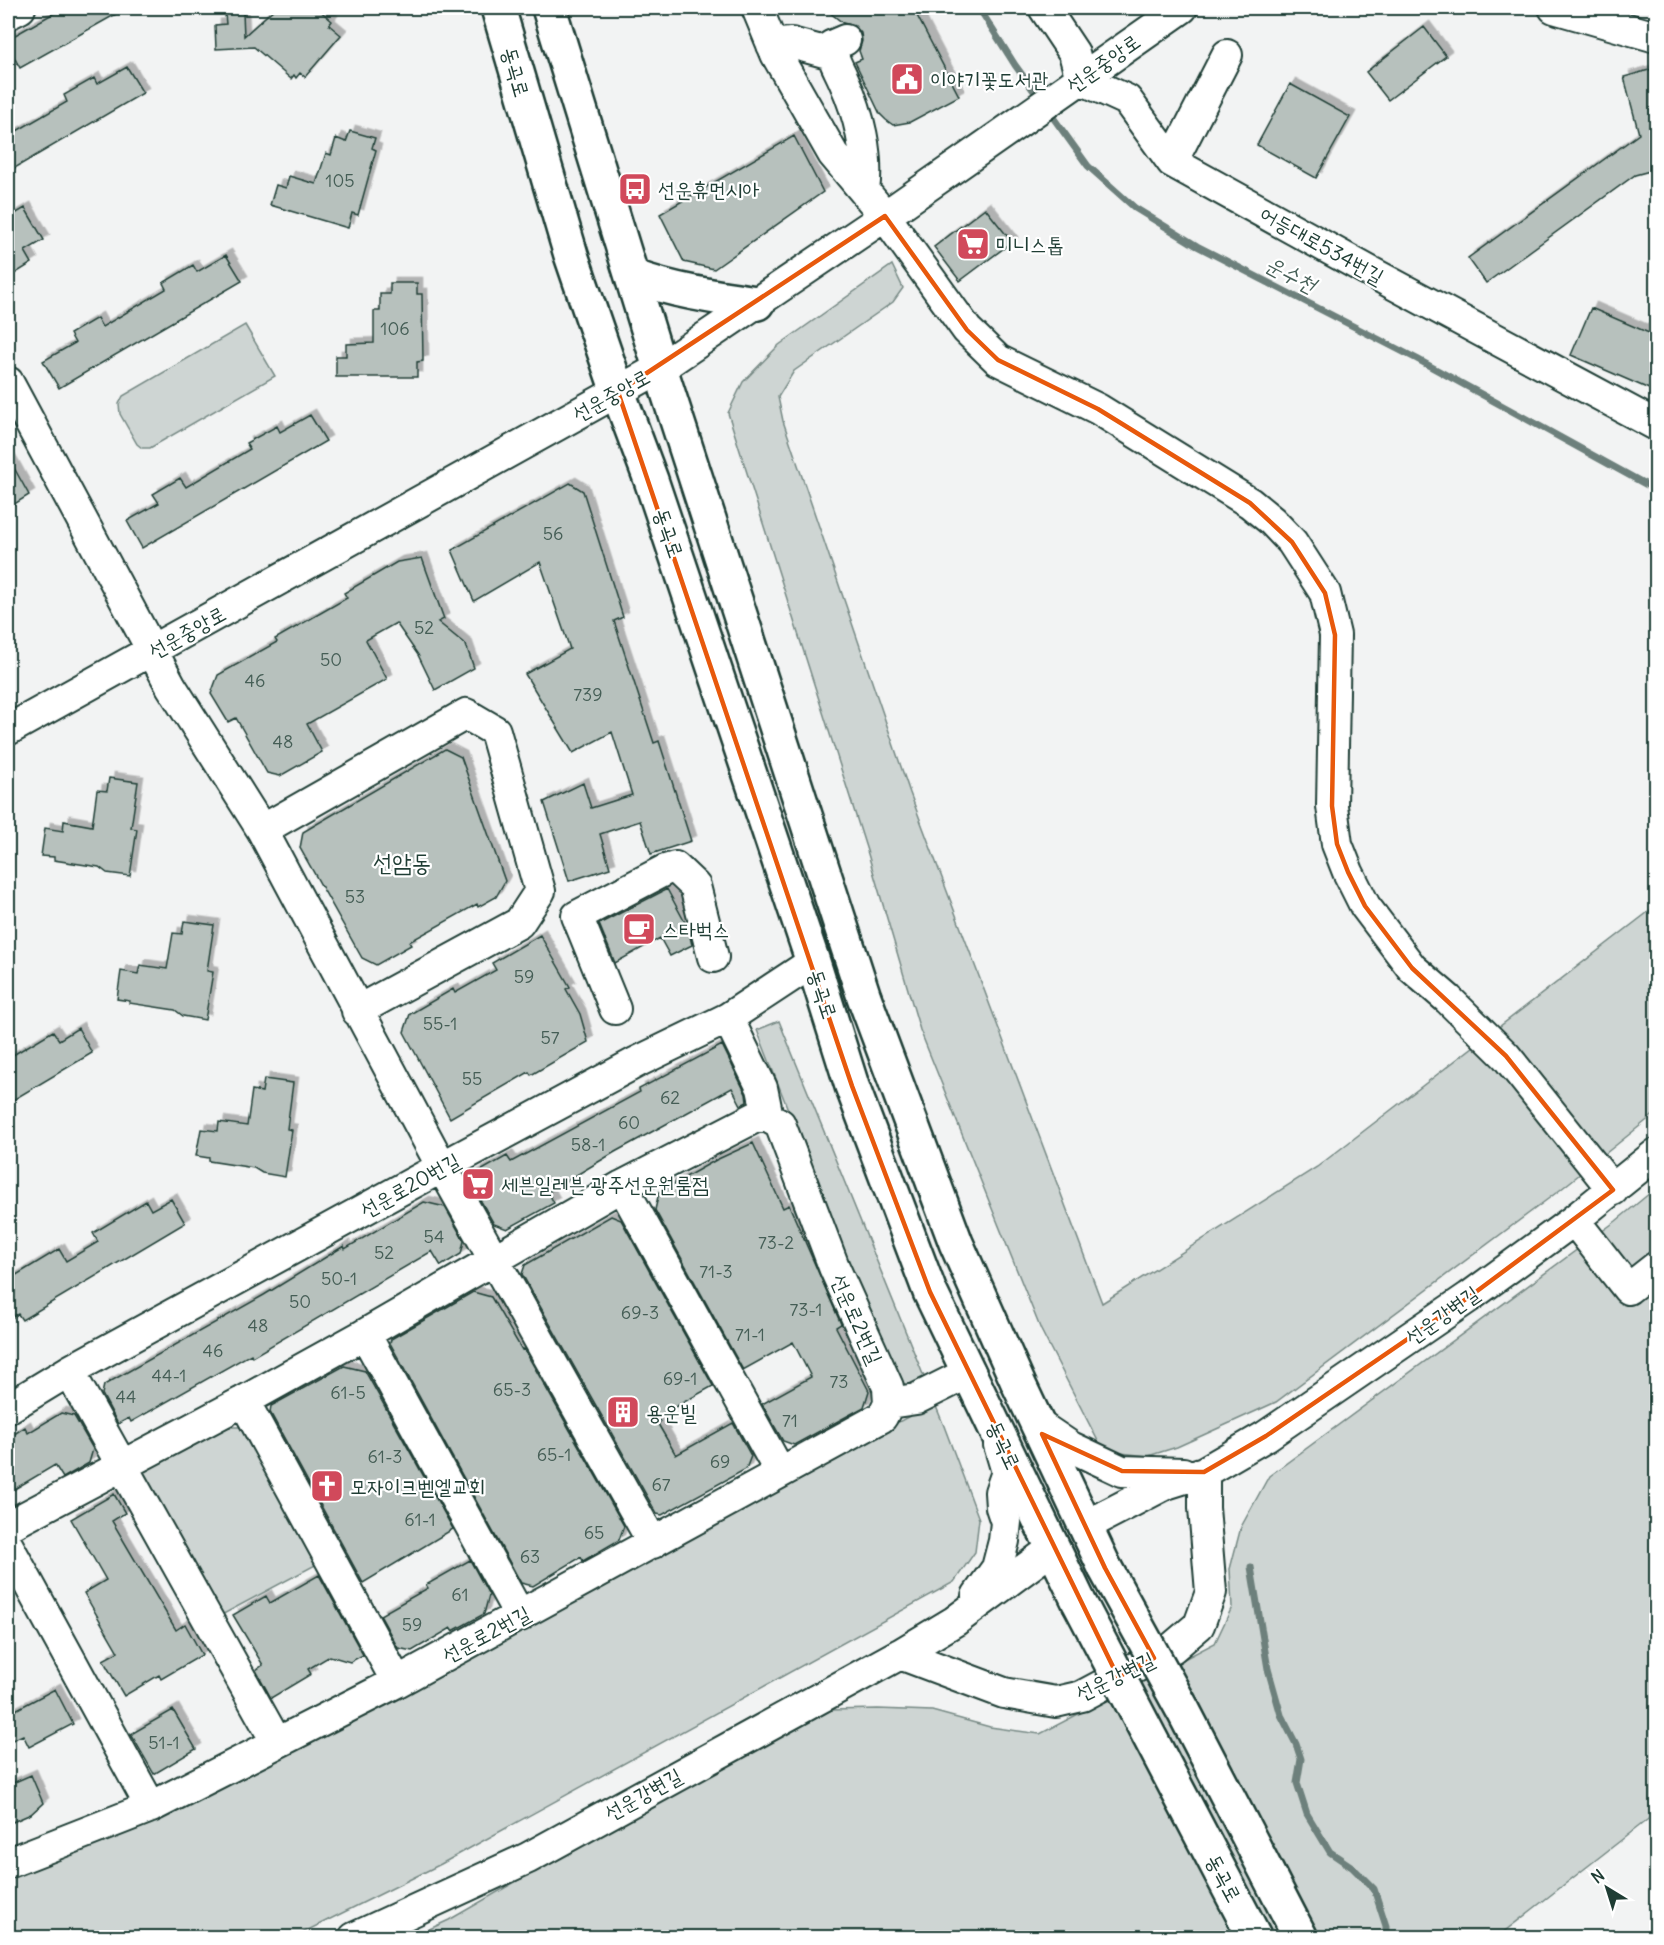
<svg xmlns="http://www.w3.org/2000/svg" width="1664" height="1945" font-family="Delius,'Poor Story',sans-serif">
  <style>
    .green { fill: #ced5d3; stroke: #768984; stroke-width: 1.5 }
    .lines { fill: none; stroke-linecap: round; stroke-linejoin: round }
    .stream { stroke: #6d807b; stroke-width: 7 }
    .building { fill: #b7c1bd; stroke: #1f3d34; stroke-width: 1.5; filter: url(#shadow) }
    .minor-casing { stroke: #1f3d34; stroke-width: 34 }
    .major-casing { stroke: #1f3d34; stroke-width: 38 }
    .minor { stroke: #fff; stroke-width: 30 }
    .major { stroke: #fff; stroke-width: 33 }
    .major-bridge-casing { stroke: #1f3d34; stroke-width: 38; stroke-linecap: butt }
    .major-bridge { stroke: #fff; stroke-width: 33 }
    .marked { fill: none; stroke: #e8590c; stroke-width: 4.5; stroke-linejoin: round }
    .labels { text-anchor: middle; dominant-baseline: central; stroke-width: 4.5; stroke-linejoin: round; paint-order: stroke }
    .number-label { font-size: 18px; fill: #455e56 }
    .street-label { font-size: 21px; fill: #1f3d34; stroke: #fff }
    .poi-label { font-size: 21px; fill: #1f3d34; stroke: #fff; text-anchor: start }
    .water-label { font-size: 22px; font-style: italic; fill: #465f57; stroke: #fff }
    .quarter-label { font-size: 24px; fill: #1f3d34; stroke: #fff }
  </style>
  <defs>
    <filter id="shadow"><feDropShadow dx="5.5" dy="-5.5" stdDeviation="0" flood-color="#0004"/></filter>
  </defs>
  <rect width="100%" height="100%" fill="#f2f3f3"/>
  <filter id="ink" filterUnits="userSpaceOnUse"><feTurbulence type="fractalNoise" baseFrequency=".0167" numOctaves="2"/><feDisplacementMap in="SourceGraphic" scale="12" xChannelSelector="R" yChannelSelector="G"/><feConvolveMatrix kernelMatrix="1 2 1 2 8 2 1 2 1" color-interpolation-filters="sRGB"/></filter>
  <g filter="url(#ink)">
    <path class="green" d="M892 265 903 288 893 302 794 371 778 397 783 421 910 793 1102 1303 1317 1167 1656 906V1113L1560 1190 1276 1402 1177 1447 1148 1456 1111 1452 1098 1441 1041 1330 920 1030 868 854 728 413 743 382 779 345Z
      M245 325 275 376 150 448H142L137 444 120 414 119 404 123 396Z
      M779 1021 944 1426 979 1519 975 1552 954 1582 441 1864 294 1937 8 1938V1876L410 1690 908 1417 757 1030Z
      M1656 1188V1813L1497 1937 410 1938 449 1920 731 1758 829 1710 878 1709 932 1711 990 1727 1040 1734 1215 1643 1232 1607 1230 1569 1241 1527 1269 1476 1616 1221Z
      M225 1427H240L255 1440 321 1562 216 1618 139 1474Z"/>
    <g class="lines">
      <path class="stream" d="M979 8 1015 65 1039 98
        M1047 109 1088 166 1135 208 1197 246 1417 359 1656 490
        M1251 1567 1268 1669 1281 1715 1296 1744 1301 1759 1297 1783 1307 1814 1330 1852 1352 1867 1374 1889 1386 1926V1938"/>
    </g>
    <path class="building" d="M63 8H127L20 68 8 46V39Z
      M275 8H317L332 21 329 25 341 35 305 77 300 73 296 78 294 75 291 79 254 47 216 49 215 25 226 24 225 14 243 12 244 36Z
      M824 8H913L959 96 910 122 893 125 886 120 880 114 855 62 862 59 859 51 862 41 861 33 855 26 843 23Z
      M1424 27 1446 56 1388 100 1366 72Z
      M127 67 143 93 8 172V136L67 102 64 95 94 78 97 84Z
      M1656 68V174L1651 175 1650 171 1635 175 1486 283 1468 258 1639 134 1624 77Z
      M1290 84 1350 117 1316 178 1257 145Z
      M350 131 375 138 372 148 376 150 358 215 352 213 348 228 270 205 276 185 286 188 289 176 316 184 326 153 331 155 336 138 346 142Z
      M794 136 823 192 714 269 684 262 660 214Z
      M25 208 44 240 25 251 32 263 8 278V218Z
      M985 208 1012 242 960 281 934 247Z
      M226 255 242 281 59 388 43 361 75 343 70 334 97 318 102 327 166 289 163 283 193 265 197 272Z
      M390 283H417V294H422L423 361 417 362V377H336V356H346V344L374 343V311H380V294H390Z
      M1591 308 1656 336V392L1571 355Z
      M310 415 326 441 142 548 127 521 159 503 153 494 180 478 186 487 250 449 246 443 277 426 280 432Z
      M8 457 29 495 8 508Z
      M570 483 583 491 623 617 614 621 654 743 659 741 691 841 651 854 640 821 600 834 610 868 569 881 544 802 583 783 591 808 632 795 612 732 573 753 525 674 570 649 540 562 474 601 452 550Z
      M422 558 444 619 438 622 466 645 474 668 435 690 418 655 396 623 366 640 387 679 307 724 322 752 280 776 267 773 236 718 228 722 211 694 218 675 277 642 275 639 347 598 344 593 397 562Z
      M445 749 461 757 505 881 496 897 478 907 477 904 409 942 411 945 376 965 362 958 300 848 303 832Z
      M109 778 138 782 131 828 137 829 130 876 107 873 99 867 54 860V857L41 856 45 828 63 831 64 821 92 826 97 790 107 791Z
      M667 889 688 928 692 945 670 956 660 938 615 963 599 924Z
      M184 921 214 925 207 971 213 972 205 1020 183 1016 175 1010 129 1003 130 1001 117 999 121 971 138 974 140 965 167 969 173 933 182 934Z
      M540 935 570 987 566 989 580 1014 588 1042 531 1075 529 1072 450 1118 404 1032 410 1014 453 989 455 993 496 970 492 963Z
      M78 1028 92 1053 8 1103V1058L53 1031 59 1040Z
      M722 1045 746 1094 747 1102 741 1105 732 1088 615 1152 548 1192 554 1203 507 1229 494 1224 468 1178 507 1156 511 1162 640 1092 639 1089Z
      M264 1079 293 1083 287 1129 292 1130 285 1177 262 1173 254 1168 209 1161V1158L196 1156 201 1129 218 1131 219 1122 247 1126 252 1090 262 1092Z
      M753 1143 783 1208 789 1205 841 1324 836 1327 869 1391 864 1407 794 1445 783 1441 762 1404 811 1377 793 1342 743 1370 655 1210 659 1192 716 1160Z
      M171 1199 185 1223 22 1320 18 1314 8 1320V1280L59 1249 66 1261 98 1242 93 1233 146 1201 151 1210Z
      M424 1202 445 1207 464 1241 461 1254 441 1266 432 1251 252 1357 251 1354 131 1422 129 1418 118 1424 102 1394 104 1385 264 1295 344 1246 345 1249Z
      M611 1216 621 1220 713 1386 657 1417 660 1422 658 1424 676 1455 733 1423 751 1456 746 1469 662 1515 657 1514 522 1274 525 1265Z
      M473 1292 491 1297 522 1350 524 1349 624 1526 619 1540 583 1561 581 1557 533 1586 521 1583 390 1343 391 1339Z
      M344 1366 365 1371 453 1529 363 1583 270 1412 271 1406Z
      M61 1413 74 1416 93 1449 89 1463 63 1478 55 1465 8 1493V1438L25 1427 28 1433Z
      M114 1494 125 1513 112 1521 176 1630 185 1624 202 1655 161 1679 159 1675 124 1696 103 1660 118 1652 84 1593 106 1580 71 1519Z
      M470 1560 489 1595 484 1614 453 1631 451 1628 412 1651 398 1648 380 1615 428 1588 426 1585Z
      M319 1575 363 1655 350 1662 330 1656 308 1669 311 1674 271 1698 256 1670 263 1665 233 1615 266 1596 270 1603Z
      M55 1689 73 1724 29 1747 23 1735 8 1742V1714Z
      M173 1710 196 1749 154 1774 131 1734Z
      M31 1775 43 1803 31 1814 8 1824V1785Z"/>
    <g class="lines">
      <defs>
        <path id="minor" d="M757 8 776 54 833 154 885 216 967 330 998 360 1098 409 1250 503 1272 521 1292 542 1325 593 1335 635 1332 806 1337 844 1348 872 1365 906 1412 968 1448 999 1506 1056 1613 1190
          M1044 8 1074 53 1081 79
          M1554 8 1656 37
          M8 14 20 8
          M845 40 831 46C832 59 839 69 844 81 859 114 869 154 864 191
          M772 45 791 43 832 54
          M1081 79 1127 100 1172 162 1369 271 1656 425
          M1172 162 1227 55
          M8 382 171 686 262 830 442 1167 653 1543
          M8 730 660 368 885 216 1182 8
          M262 830 466 714 495 731 540 891 519 923 357 1011
          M615 1009 577 916 665 870 675 867 695 886 713 957
          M728 1018 762 1088 768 1117
          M622 1186 780 1472
          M1574 1220 1628 1289 1656 1267
          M365 1334 520 1616
          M69 1371 277 1743
          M244 1401 397 1682
          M889 1403 916 1399 970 1372
          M8 1408 69 1371 442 1167 637 1062 728 1018 813 962
          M1037 1424 1071 1447 1122 1471 1183 1473
          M8 1526 244 1401 365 1334 622 1186 756 1117H768L780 1124 834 1267 888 1387 889 1403 882 1417 397 1682 151 1807 8 1863
          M1085 1526 1166 1484 1204 1472 1266 1436 1469 1297 1574 1220 1656 1154
          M8 1546 151 1807
          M977 1596 997 1568 1004 1541 1006 1522 1001 1507 1000 1492 1007 1472 999 1445
          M900 1654 1004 1693 1056 1702 1082 1696 1172 1648 1199 1625 1211 1592 1204 1508V1472
          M354 1938 528 1858 900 1654 955 1621 1052 1549"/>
        <path id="major" d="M498 8 571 255 618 392 651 480 813 962 852 1086 930 1292 1079 1602
          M549 8 660 368 864 997 956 1243 1019 1385 1105 1568
          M632 276C672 291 715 297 757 303"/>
      </defs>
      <use href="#minor" class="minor-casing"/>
      <use href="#major" class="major-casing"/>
      <use href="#minor" class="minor"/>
      <use href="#major" class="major"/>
      <defs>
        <path id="major-bridge" d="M1105 1568 1184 1712 1301 1938
          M1079 1602 1255 1938"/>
      </defs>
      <use href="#major-bridge" class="major-bridge-casing"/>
      <use href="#major-bridge" class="major-bridge"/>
    </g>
  </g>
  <path class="marked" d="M885 216 967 330 998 360 1098 409 1250 503 1292 542 1325 593 1335 635 1332 806 1337 844 1348 872 1365 906 1412 968 1506 1056 1613 1190 1469 1297 1266 1436 1204 1472 1122 1471 1042 1434 1105 1568 1154 1658 1118 1677 930 1292 852 1086 618 392Z"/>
  <defs>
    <symbol id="civic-square" viewBox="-11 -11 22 22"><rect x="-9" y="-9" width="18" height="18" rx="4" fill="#d1495b" stroke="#fff"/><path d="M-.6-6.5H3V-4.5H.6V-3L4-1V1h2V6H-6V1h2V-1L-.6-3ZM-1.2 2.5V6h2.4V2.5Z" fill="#fff"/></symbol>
    <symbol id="bus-square" viewBox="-11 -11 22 22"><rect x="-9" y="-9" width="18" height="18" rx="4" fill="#d1495b" stroke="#fff"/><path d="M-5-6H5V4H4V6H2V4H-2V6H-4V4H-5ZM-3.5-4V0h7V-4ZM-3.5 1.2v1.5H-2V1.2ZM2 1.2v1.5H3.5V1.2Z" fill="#fff"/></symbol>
    <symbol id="supermarket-square" viewBox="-11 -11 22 22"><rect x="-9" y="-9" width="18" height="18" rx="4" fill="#d1495b" stroke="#fff"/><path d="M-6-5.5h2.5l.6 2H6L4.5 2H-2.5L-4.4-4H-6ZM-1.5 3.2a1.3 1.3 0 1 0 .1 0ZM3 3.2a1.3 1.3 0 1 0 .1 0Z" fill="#fff"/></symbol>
    <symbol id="cafe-square" viewBox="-11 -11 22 22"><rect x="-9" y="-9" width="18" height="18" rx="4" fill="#d1495b" stroke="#fff"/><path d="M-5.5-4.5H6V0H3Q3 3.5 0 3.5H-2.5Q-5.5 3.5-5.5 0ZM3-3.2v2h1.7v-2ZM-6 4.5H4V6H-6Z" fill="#fff"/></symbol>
    <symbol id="building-square" viewBox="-11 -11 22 22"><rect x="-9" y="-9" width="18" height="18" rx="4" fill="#d1495b" stroke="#fff"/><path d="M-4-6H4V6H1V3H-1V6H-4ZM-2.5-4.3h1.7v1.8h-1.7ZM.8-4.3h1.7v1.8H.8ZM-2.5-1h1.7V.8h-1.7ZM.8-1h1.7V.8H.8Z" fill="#fff"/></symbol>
    <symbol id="church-square" viewBox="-11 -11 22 22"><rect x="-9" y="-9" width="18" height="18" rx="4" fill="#d1495b" stroke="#fff"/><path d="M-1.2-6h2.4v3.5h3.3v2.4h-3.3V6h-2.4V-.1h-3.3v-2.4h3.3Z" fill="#fff"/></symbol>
  </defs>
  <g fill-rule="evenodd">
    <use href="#civic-square" x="888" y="60" width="38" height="38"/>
    <use href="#bus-square" x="616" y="170" width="38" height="38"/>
    <use href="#supermarket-square" x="954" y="225" width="38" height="38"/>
    <use href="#cafe-square" x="620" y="910" width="38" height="38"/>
    <use href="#supermarket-square" x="459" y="1165" width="38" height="38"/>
    <use href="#building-square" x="604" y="1393" width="38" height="38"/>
    <use href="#church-square" x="308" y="1467" width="38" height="38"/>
  </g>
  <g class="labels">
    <g class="number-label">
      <text x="340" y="180">105</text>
      <text x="395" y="328">106</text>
      <text x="553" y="533">56</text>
      <text x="424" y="627">52</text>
      <text x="331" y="659">50</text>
      <text x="255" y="680">46</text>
      <text x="588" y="694">739</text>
      <text x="283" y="741">48</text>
      <text x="355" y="896">53</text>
      <text x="524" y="976">59</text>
      <text x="440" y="1023">55-1</text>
      <text x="550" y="1037">57</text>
      <text x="472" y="1078">55</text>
      <text x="670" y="1097">62</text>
      <text x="629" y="1122">60</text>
      <text x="588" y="1144">58-1</text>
      <text x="434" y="1236">54</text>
      <text x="776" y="1242">73-2</text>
      <text x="384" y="1252">52</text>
      <text x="716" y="1271">71-3</text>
      <text x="339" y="1278">50-1</text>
      <text x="300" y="1301">50</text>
      <text x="806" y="1309">73-1</text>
      <text x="640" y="1312">69-3</text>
      <text x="258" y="1325">48</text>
      <text x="750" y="1334">71-1</text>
      <text x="213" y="1350">46</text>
      <text x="169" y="1375">44-1</text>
      <text x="680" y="1378">69-1</text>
      <text x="839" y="1381">73</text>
      <text x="512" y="1389">65-3</text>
      <text x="348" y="1392">61-5</text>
      <text x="126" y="1396">44</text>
      <text x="790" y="1420">71</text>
      <text x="554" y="1454">65-1</text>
      <text x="385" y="1456">61-3</text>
      <text x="720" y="1461">69</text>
      <text x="661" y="1484">67</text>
      <text x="420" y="1519">61-1</text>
      <text x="594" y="1532">65</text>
      <text x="530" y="1556">63</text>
      <text x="460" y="1594">61</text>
      <text x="412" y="1624">59</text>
      <text x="164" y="1742">51-1</text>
    </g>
    <g class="street-label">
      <text transform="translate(1103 63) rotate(-35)">선운중앙로</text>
      <text transform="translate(516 72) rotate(74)">동곡로</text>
      <text transform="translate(1322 245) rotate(29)">어등대로534번길</text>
      <text transform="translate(611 395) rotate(-29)">선운중앙로</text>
      <text transform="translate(669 533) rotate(71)">동곡로</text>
      <text transform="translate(187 632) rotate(-29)">선운중앙로</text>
      <text transform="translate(823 994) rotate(72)">동곡로</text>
      <text transform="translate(410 1185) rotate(-29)">선운로20번길</text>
      <text transform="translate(1442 1315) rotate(-35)">선운강변길</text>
      <text transform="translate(857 1319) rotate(66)">선운로2번길</text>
      <text transform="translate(1004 1445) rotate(65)">동곡로</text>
      <text transform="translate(486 1634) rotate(-28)">선운로2번길</text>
      <text transform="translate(1115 1676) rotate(-26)">선운강변길</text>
      <text transform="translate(643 1794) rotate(-29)">선운강변길</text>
      <text transform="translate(1224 1878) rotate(62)">동곡로</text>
    </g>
    <g class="poi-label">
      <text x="930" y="79">이야기꽃도서관</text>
      <text x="658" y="189">선운휴먼시아</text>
      <text x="996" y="244">미니스톱</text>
      <text x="662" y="929">스타벅스</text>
      <text x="501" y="1184">세븐일레븐 광주선운원룸점</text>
      <text x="646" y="1412">용운빌</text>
      <text x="350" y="1486">모자이크벧엘교회</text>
    </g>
    <g class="water-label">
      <text transform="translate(1291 274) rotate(27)">운수천</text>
    </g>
    <g class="quarter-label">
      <text x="402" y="862">선암동</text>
    </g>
  </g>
  <rect width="1664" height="1945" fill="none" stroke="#fff" stroke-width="30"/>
  <rect x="15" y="15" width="1634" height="1915" fill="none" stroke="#1f3d34" stroke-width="2" filter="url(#ink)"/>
  <g transform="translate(1607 1888) rotate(322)" stroke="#ffffff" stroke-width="4.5" paint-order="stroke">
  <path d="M0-4.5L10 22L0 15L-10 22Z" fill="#1f3d34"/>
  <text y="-9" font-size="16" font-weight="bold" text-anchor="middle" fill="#1f3d34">N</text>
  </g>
</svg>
